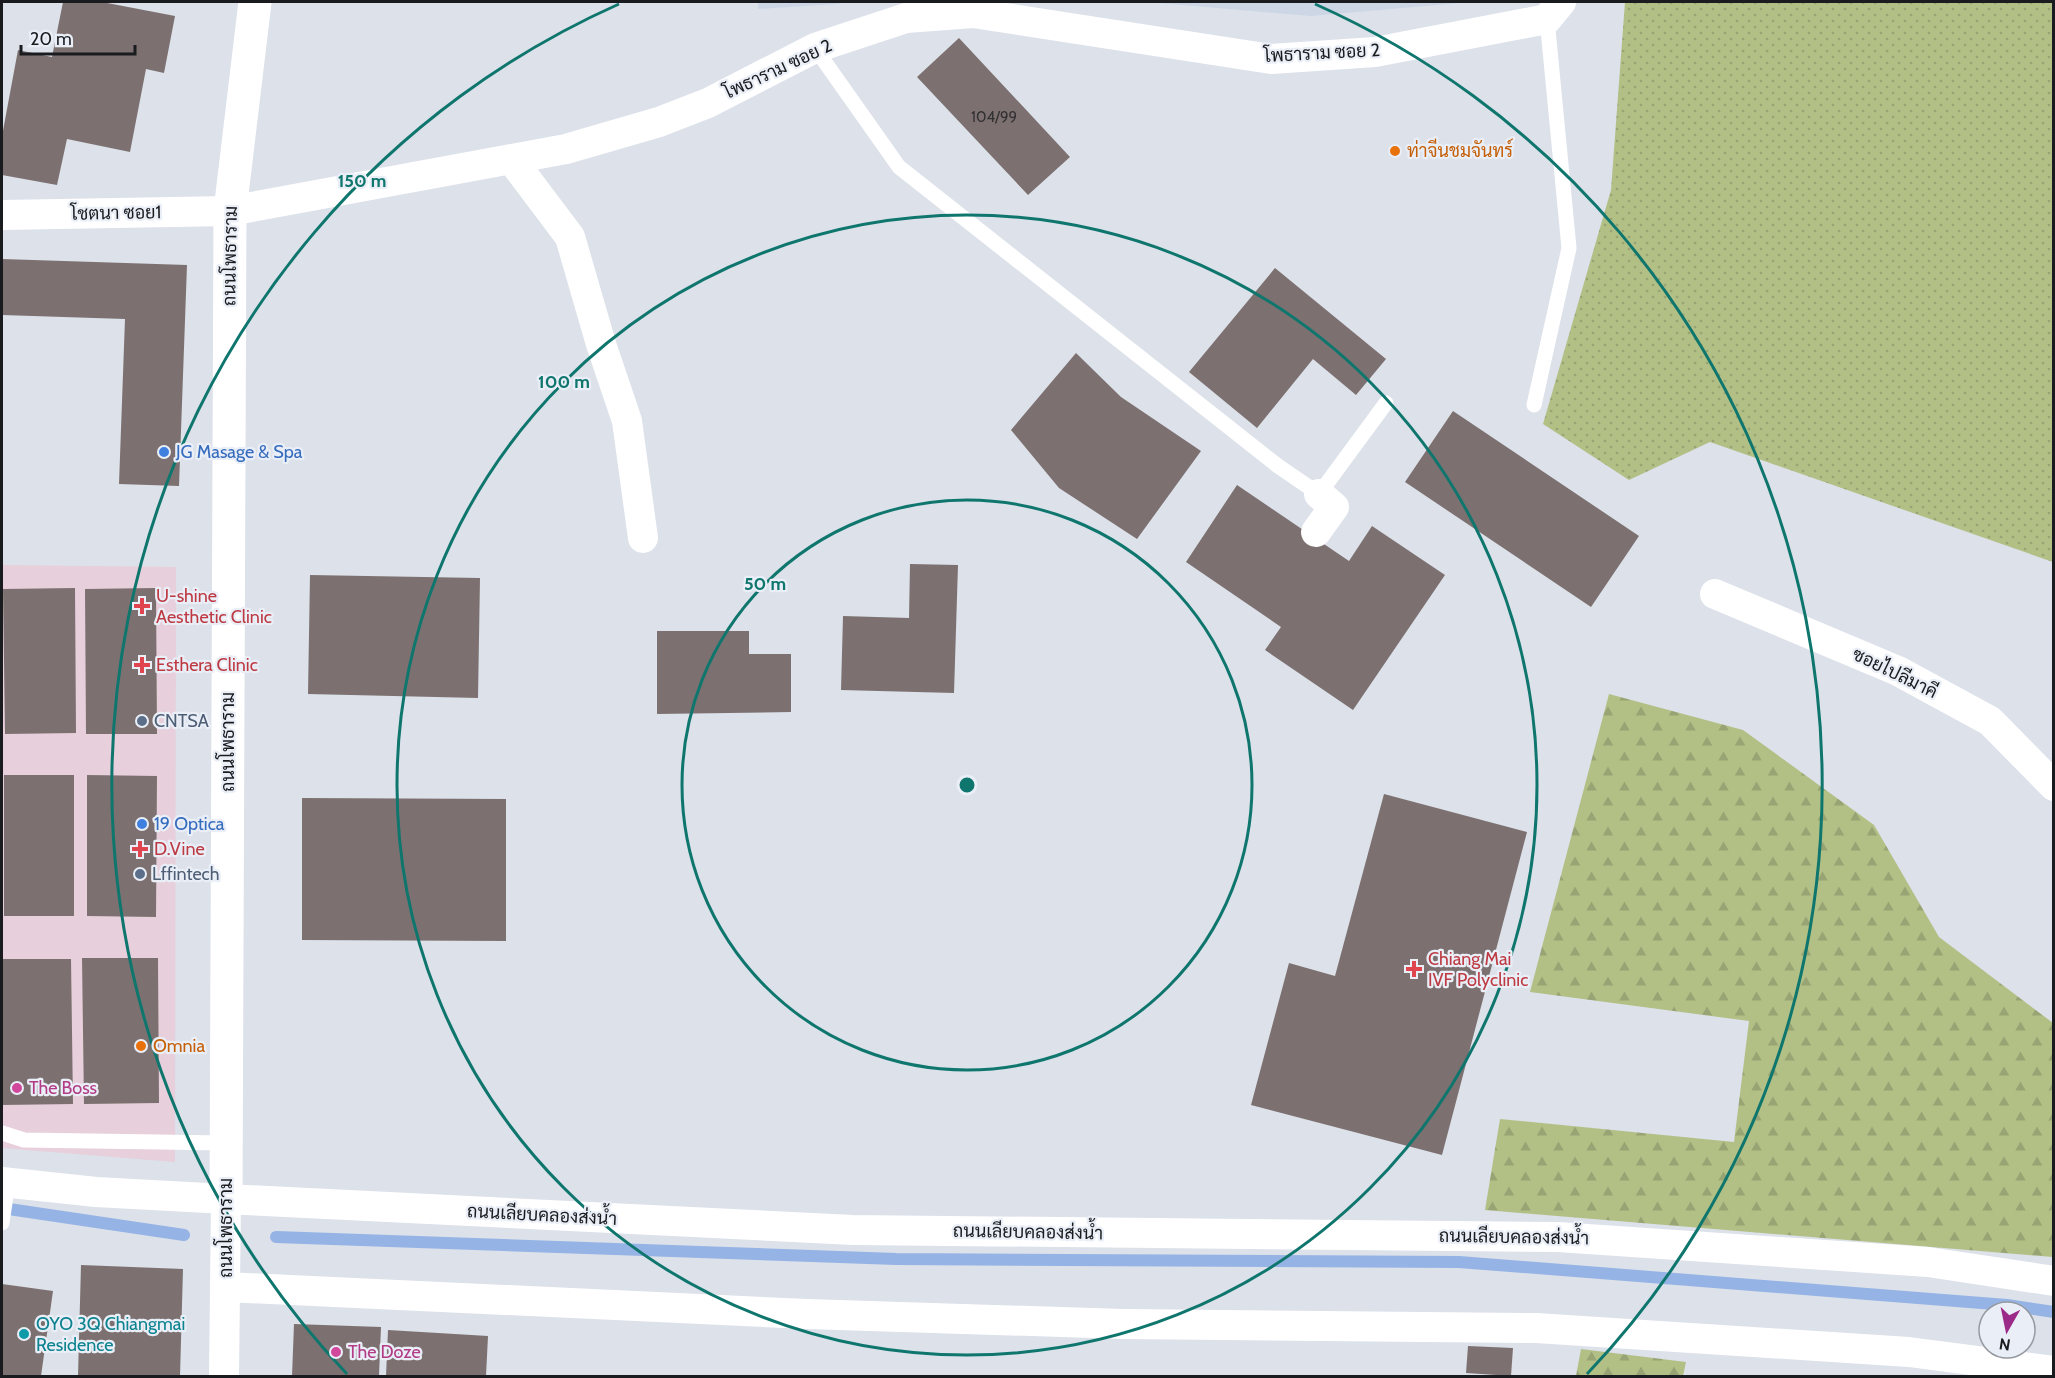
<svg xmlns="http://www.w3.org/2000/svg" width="2055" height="1378" font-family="Cabin,Sarabun,sans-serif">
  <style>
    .commercial { fill: #e7cfdb }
    .built { fill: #ccd6e5 }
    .grass { fill: url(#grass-dots) }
    .forest { fill: url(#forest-firs) }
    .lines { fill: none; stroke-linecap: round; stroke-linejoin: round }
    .stream { stroke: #95b3e5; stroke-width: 12 }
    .building { fill: #7c7170 }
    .service { stroke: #fff; stroke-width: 15 }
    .minor { stroke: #fff; stroke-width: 30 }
    .tertiary { stroke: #fff; stroke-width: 33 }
    .ring { fill: none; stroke: #0f766e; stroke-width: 3 }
    .food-dot { fill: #e8710a; stroke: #e9eef7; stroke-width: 2 }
    .shop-dot { fill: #3f7fe0; stroke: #e9eef7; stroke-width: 2 }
    .health-dot { fill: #e0444e; stroke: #e9eef7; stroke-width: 2 }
    .service-dot { fill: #5c6f8a; stroke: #e9eef7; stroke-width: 2 }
    .hotel-dot { fill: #d1479c; stroke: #e9eef7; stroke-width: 2 }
    .culture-dot { fill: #0f9aa8; stroke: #e9eef7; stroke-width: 2 }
    .labels { text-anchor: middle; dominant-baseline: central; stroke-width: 4.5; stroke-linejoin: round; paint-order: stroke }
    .number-label { font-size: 15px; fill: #323032 }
    .street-label { font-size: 18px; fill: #191b1e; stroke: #e9eef7 }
    .food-label { font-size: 18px; fill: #c56008; stroke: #e9eef7; text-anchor: start }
    .shop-label { font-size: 18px; fill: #366cbe; stroke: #e9eef7; text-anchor: start }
    .health-label { font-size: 18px; fill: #be3a42; stroke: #e9eef7; text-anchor: start }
    .service-label { font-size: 18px; fill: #4e5e75; stroke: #e9eef7; text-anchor: start }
    .hotel-label { font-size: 18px; fill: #b23c85; stroke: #e9eef7; text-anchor: start }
    .culture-label { font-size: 18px; fill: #0d838f; stroke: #e9eef7; text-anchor: start }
    .centre { fill: #0f766e; stroke: #e9eef7; stroke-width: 3 }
    .ring-label { font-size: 18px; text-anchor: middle; font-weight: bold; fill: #0f766e; stroke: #e9eef7; stroke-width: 4.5; stroke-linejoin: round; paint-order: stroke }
  </style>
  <defs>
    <pattern id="grass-dots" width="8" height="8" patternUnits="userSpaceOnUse" patternTransform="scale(1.5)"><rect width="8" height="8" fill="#b2c086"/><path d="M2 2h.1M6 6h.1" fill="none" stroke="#98a473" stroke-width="1.8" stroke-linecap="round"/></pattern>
    <pattern id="forest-firs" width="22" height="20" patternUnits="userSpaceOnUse" patternTransform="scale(1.5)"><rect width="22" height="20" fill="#b2c086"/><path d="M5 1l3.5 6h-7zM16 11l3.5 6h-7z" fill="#98a473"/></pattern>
  </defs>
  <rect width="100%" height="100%" fill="#dce1ea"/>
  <path class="commercial" d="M2 565 176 567 175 1162 2 1148Z"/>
  <path class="built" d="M758 2H847L837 4 758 9Z
    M1148 2H1471L1311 16Z"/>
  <path class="grass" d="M1625 2H2053V562L1710 442 1629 480 1543 424 1611 190Z"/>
  <path class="forest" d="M1609 694 1743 730 1874 825 1939 937 2053 1023V1257L1485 1210 1500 1119 1734 1142 1749 1021 1530 992Z
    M1581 1349 1686 1362 1683 1376H1576Z"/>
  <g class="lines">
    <path class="stream" d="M2 1208 184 1235
      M276 1237 896 1259 1459 1262 2007 1305 2054 1312"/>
  </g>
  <path class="building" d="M63 2H102L175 16 164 73 146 69 130 152 67 139 57 185 2 175V136L18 50 52 57Z
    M959 38 1070 157 1028 195 917 77Z
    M2 259 187 265 179 486 119 484 125 319 2 315Z
    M1275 268 1386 359 1356 395 1313 359 1257 428 1189 372Z
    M1076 353 1121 397 1201 451 1137 539 1059 488 1011 430Z
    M1453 411 1639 536 1591 607 1405 482Z
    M1237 485 1349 561 1372 526 1445 575 1353 710 1265 650 1281 627 1186 562Z
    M910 564 958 565 954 693 841 690 843 616 909 618Z
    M310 575 480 578 478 698 308 694Z
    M75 588 76 733 5 734 3 589Z
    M156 588 157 734H86L85 589Z
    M657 631H749V654H791V712L657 714Z
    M4 775H74V916H4Z
    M87 775 157 776 156 917 87 916Z
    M1384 794 1527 832 1442 1155 1251 1105 1289 963 1335 976Z
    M302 798 506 799V941L302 940Z
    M82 958H158L159 1103 84 1104Z
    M2 959H71L73 1104 2 1105Z
    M81 1265 183 1269 180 1376H78Z
    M2 1284 53 1291 41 1376H2Z
    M294 1324 381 1327 379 1376H292Z
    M388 1330 488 1336 486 1376H386Z
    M1468 1346 1513 1348 1511 1376 1466 1373Z"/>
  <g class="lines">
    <path class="service" d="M815 48 899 167 1278 466 1319 494 1386 403
      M1534 405 1569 248 1547 19
      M2 1133 24 1140 226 1143
      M2 1223 8 1183"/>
    <path class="minor" d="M512 160 570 237 601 344 627 421 643 538
      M2 215 230 211 566 149 659 122 708 103 815 48 906 18 973 13 1271 59 1375 52 1547 19 1561 2
      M1316 532 1334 507 1319 494
      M1715 594 1898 671 1990 721 2054 786
      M2 1182 96 1192 226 1199 853 1230 1558 1237 1928 1262 2054 1281
      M226 1287 807 1314 1123 1324 1536 1328 1909 1352 2054 1371
      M224 1376 226 1199"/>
    <path class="tertiary" d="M226 1199 230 211 255 2"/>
  </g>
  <g class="ring">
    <circle cx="967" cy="785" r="285"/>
    <circle cx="967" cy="785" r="570"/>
    <path d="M347 1374A855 855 0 0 1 619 4M1315 4A855 855 0 0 1 1587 1374"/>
  </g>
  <g class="food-dot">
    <circle cx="1395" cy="151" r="6"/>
    <circle cx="141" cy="1046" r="6"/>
  </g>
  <g class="shop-dot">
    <circle cx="164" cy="452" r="6"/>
    <circle cx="142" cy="824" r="6"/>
  </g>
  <g class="health-dot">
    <path d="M139 597h6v6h6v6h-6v6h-6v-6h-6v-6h6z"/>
    <path d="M139 656h6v6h6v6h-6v6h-6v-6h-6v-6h6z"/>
    <path d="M137 840h6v6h6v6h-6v6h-6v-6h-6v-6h6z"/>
    <path d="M1411 960h6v6h6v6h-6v6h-6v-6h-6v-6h6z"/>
  </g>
  <g class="service-dot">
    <circle cx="142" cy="721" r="6"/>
    <circle cx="140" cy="874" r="6"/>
  </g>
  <g class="hotel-dot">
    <circle cx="17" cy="1088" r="6"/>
    <circle cx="336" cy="1352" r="6"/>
  </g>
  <circle class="culture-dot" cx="24" cy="1334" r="6"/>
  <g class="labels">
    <g class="number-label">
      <text x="994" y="117">104/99</text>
    </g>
    <g class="street-label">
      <text transform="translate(1322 53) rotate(-3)">โพธาราม ซอย 2</text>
      <text transform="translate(778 69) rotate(-25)">โพธาราม ซอย 2</text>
      <text transform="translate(116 213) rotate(-1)">โชตนา ซอย1</text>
      <text transform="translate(230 256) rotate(-89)">ถนนโพธาราม</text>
      <text transform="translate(1895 673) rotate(26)">ซอยไปลีมาคี</text>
      <text transform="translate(228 742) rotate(-90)">ถนนโพธาราม</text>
      <text transform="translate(542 1215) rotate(3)">ถนนเลียบคลองส่งน้ำ</text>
      <text transform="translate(226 1228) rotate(-90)">ถนนโพธาราม</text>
      <text transform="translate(1028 1232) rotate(1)">ถนนเลียบคลองส่งน้ำ</text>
      <text transform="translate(1514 1237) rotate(1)">ถนนเลียบคลองส่งน้ำ</text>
    </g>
    <g class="food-label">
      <text x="1407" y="151">ท่าจีนชมจันทร์</text>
      <text x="153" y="1046">Omnia</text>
    </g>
    <g class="shop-label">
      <text x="176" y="452">JG Masage &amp; Spa</text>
      <text x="154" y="824">19 Optica</text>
    </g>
    <g class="health-label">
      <text x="156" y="596">U-shine<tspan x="156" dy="21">Aesthetic Clinic</tspan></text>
      <text x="156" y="665">Esthera Clinic</text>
      <text x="154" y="849">D.Vine</text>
      <text x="1428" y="959">Chiang Mai<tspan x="1428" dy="21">IVF Polyclinic</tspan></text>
    </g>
    <g class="service-label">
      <text x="154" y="721">CNTSA</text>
      <text x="152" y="874">Lffintech</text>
    </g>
    <g class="hotel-label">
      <text x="29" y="1088">The Boss</text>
      <text x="348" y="1352">The Doze</text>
    </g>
    <g class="culture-label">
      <text x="36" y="1324">OYO 3Q Chiangmai<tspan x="36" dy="21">Residence</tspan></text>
    </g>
  </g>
  <circle cx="967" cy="785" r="9" class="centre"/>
  <g class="ring-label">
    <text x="362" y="187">150 m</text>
    <text x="564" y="388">100 m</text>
    <text x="765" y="590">50 m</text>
  </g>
  <rect width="2055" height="1378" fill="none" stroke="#191b1e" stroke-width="6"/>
  <g transform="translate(2007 1330) rotate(189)"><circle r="28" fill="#e9eef7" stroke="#969aa0" stroke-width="1.5"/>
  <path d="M0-4.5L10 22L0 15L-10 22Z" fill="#9c2a88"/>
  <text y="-9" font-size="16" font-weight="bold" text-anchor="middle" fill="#191b1e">N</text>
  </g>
  <path d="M21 45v9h114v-9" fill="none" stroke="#191b1e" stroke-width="3"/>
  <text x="30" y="45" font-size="18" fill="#191b1e" stroke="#e9eef7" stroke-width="4.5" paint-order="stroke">20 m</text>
</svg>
